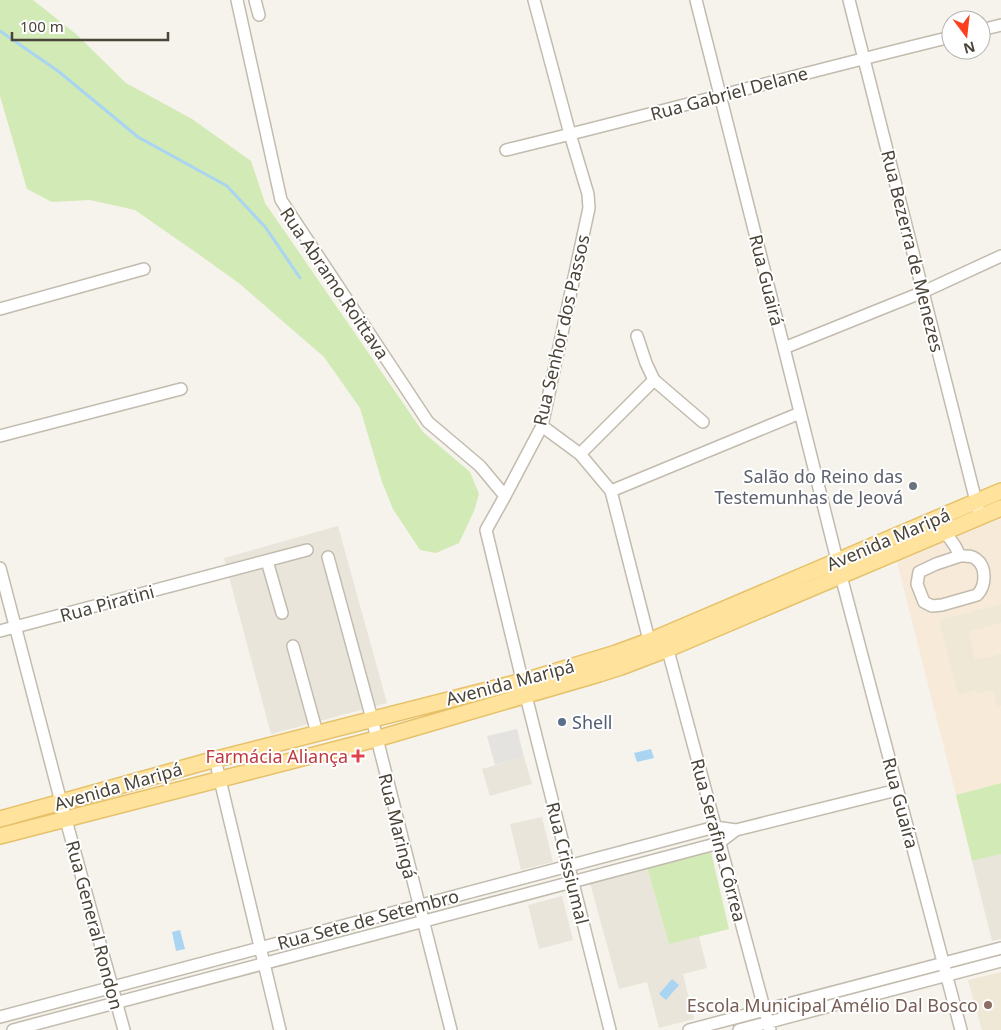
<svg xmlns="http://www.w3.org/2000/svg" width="1001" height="1030" font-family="'Noto Sans',sans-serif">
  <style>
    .residential { fill: #eae5da }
    .commercial { fill: #f7ead8 }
    .education { fill: #efe8d6 }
    .green { fill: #d2eab5 }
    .parking { fill: #e5e3e0 }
    .water { fill: #a9d4f2 }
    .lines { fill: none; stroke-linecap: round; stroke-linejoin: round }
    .stream { stroke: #a9d4f2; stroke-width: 3 }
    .minor-casing { stroke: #c2bbae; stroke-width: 14 }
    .major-casing { stroke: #e6c16a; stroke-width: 18 }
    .minor { stroke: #fff; stroke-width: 11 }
    .major { stroke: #ffe39c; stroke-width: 15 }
    .worship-dot { fill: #6b7280; stroke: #fff; stroke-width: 2 }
    .service-dot { fill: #5c6f8a; stroke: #fff; stroke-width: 2 }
    .health-dot { fill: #e0444e; stroke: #fff; stroke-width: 2 }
    .education-dot { fill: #8d6e63; stroke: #fff; stroke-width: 2 }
    .labels { text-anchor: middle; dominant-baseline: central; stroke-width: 4; stroke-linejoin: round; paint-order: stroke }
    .street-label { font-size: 18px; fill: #4b4439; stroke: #fff }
    .worship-label { font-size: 18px; fill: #5b616d; stroke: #fff; text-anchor: end }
    .service-label { font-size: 18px; fill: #4e5e75; stroke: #fff; text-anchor: start }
    .health-label { font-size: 18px; fill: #be3a42; stroke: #fff; text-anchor: end }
    .education-label { font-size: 18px; fill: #785e54; stroke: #fff; text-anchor: end }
  </style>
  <rect width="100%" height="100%" fill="#f6f3ec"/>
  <path class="residential" d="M338 526 387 703 271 734 224 558Z
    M524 757 532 784 490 796 482 769Z
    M542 817 553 862 521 870 510 824Z
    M1001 854V939L992 941 972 861Z
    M647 867 669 944 699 936 707 968 683 974 694 1019 659 1028 647 982 619 989 590 883Z
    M562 896 573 940 539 949 528 905Z"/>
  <path class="commercial" d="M1001 515V783L956 795 896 558Z"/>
  <path class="education" d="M1001 604V623L968 632 975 660 1001 654V705L997 706 993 690 977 694 976 690 958 695 939 620Z
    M1001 972V1030H982L968 980Z"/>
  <path class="green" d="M0 0H33L76 34 126 83 192 119 251 161 265 203 423 432 470 472 479 494 474 511 459 543 436 553 420 550 393 509 382 482 360 408 324 357 240 284 201 256 135 210 90 200 52 202 27 189 0 96Z
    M1001 783V854L972 861 956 795Z
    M711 852 729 929 669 944 647 867Z"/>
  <path class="parking" d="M517 729 524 757 495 765 487 736Z"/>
  <path class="water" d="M651 749 654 758 637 762 634 753Z
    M180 930 185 949 176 951 172 932Z
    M672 979 679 985 666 1000 659 994Z"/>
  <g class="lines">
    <path class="stream" d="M0 31 58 71 138 137 227 186 266 228 300 278"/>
    <defs>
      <path id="minor" d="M237 0 281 200 428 422 480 466 505 496
        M255 0 259 15
        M534 0 570 134 588 194 589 208 542 426 505 496 486 530 526 696 610 1030
        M696 0 784 348 841 576 961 1030
        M849 0 980 517
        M981 30 1001 25
        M506 150C655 114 802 73 951 37
        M0 309 144 269
        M637 336 646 363 654 380
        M784 348 923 292 1001 256
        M542 426 580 454 611 491 649 640
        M0 436 181 389
        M580 454 654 380 703 422
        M611 491 800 413
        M945 532 955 546 960 556
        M960 556C966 556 971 555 976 559 987 567 986 586 977 595L942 605 932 606 924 602 917 584 919 572 936 564Z
        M328 557 372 719 451 1030
        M267 561 282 613
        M0 568 61 802 124 1030
        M0 631 307 550
        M666 643 770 1030
        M293 646 317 733
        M215 759 280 1030
        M0 1017 715 827 736 830 897 790
        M13 1030 719 843 736 830
        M689 1030 1001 948
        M739 1030 1001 961"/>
      <path id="major" d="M0 819 205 762 527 680 616 653 654 639 1001 491
        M0 836 376 739 599 674 621 667 668 649 1001 508"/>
    </defs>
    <use href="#minor" class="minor-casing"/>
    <use href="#major" class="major-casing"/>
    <use href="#minor" class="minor"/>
    <use href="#major" class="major"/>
  </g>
  <circle class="worship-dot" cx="913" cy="486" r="5"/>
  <circle class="service-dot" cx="562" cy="722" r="5"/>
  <path class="health-dot" d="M355.5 748.5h5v5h5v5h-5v5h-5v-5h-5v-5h5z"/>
  <circle class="education-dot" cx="988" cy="1005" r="5"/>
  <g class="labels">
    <g class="street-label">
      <text transform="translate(729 93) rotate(-15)">Rua Gabriel Delane</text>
      <text transform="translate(913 251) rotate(76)">Rua Bezerra de Menezes</text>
      <text transform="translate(767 280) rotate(76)">Rua Guairá</text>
      <text transform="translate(335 283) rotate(56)">Rua Abramo Roittava</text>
      <text transform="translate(561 330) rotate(-77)">Rua Senhor dos Passos</text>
      <text transform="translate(888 539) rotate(-23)">Avenida Maripá</text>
      <text transform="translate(107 603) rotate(-15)">Rua Piratini</text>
      <text transform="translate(510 682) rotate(-15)">Avenida Maripá</text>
      <text transform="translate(118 786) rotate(-16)">Avenida Maripá</text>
      <text transform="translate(901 803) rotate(75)">Rua Guaíra</text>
      <text transform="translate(398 826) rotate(76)">Rua Maringá</text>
      <text transform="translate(719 840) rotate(75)">Rua Serafina Côrrea</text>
      <text transform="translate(568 863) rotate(76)">Rua Crissiumal</text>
      <text transform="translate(368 919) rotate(-15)">Rua Sete de Setembro</text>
      <text transform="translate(95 925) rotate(75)">Rua General Rondon</text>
    </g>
    <g class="worship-label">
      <text x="903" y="476">Salão do Reino das<tspan x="903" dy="21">Testemunhas de Jeová</tspan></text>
    </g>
    <g class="service-label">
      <text x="572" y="722">Shell</text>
    </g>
    <g class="health-label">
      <text x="348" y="756">Farmácia Aliança</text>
    </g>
    <g class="education-label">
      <text x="978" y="1005">Escola Municipal Amélio Dal Bosco</text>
    </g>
  </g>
  <g transform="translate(966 35) rotate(165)"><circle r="24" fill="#ffffff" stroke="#b7b4b0"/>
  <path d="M0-4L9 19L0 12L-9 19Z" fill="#fc3f1d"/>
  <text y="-8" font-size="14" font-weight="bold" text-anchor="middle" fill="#4b4439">N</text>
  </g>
  <path d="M12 32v8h156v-8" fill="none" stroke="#4b4439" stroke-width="2.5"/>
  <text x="20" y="32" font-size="15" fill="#4b4439" stroke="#ffffff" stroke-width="4" paint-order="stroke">100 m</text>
</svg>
